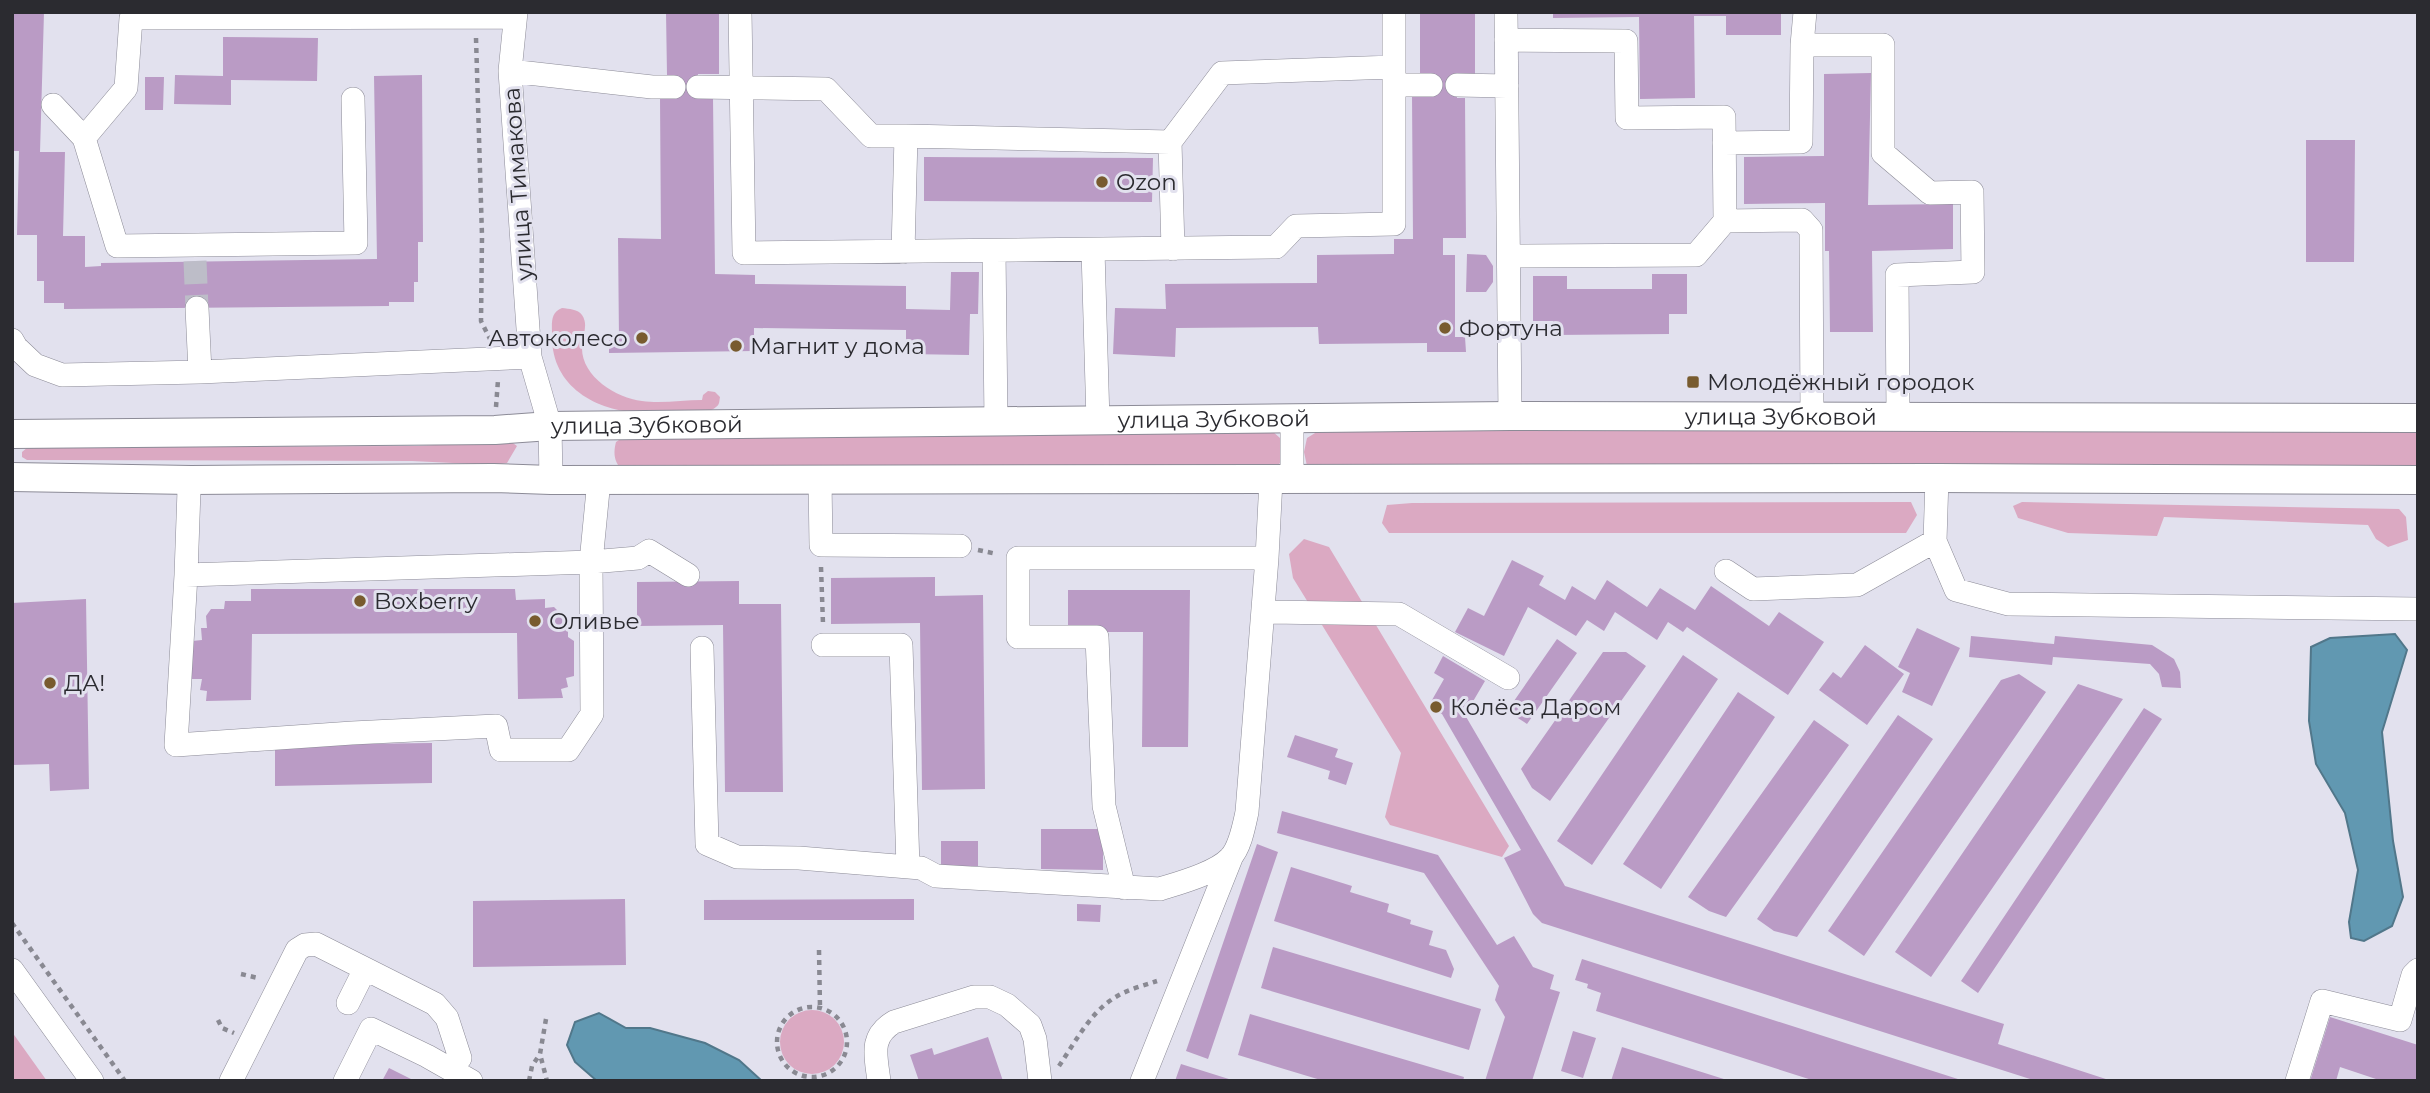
<svg xmlns="http://www.w3.org/2000/svg" width="2430" height="1093" font-family="Montserrat,sans-serif">
  <style>
    .green { fill: #dba9c2 }
    .water { fill: #6198b1; stroke: #51778a; stroke-width: 2 }
    .building { fill: #ba9bc5 }
    .lines { fill: none; stroke-linecap: round; stroke-linejoin: round }
    .minor-tunnel { stroke: #bdbdc8; stroke-width: 23; stroke-dasharray: 23 11; stroke-linecap: butt }
    .minor-casing { stroke: #8c8b97; stroke-width: 24 }
    .major-casing { stroke: #8c8b97; stroke-width: 30 }
    .path { stroke: #898992; stroke-width: 4.5; stroke-dasharray: 5 5; stroke-linecap: butt }
    .minor { stroke: #fff; stroke-width: 23 }
    .major { stroke: #fff; stroke-width: 28 }
    .poi-dot { fill: #785b2f; stroke: #e2e1ee; stroke-width: 2.5 }
    .labels { text-anchor: middle; dominant-baseline: central; stroke-width: 6; stroke-linejoin: round; paint-order: stroke }
    .poi-label { font-size: 23px; fill: #2b2b30; stroke: #e2e1ee; text-anchor: start }
    .street-label { font-size: 23px; fill: #2b2b30; stroke: #e2e1ee }
  </style>
  <rect width="100%" height="100%" fill="#e2e1ee"/>
  <path class="green" d="M562 308C569 309 578 309 582 315 589 325 582 337 582 347 581 376 616 398 642 401 661 404 683 400 702 400L703 395 708 391 715 392 720 397C719 402 720 404 716 407 709 414 690 412 680 412 667 412 655 414 642 413 595 411 551 386 552 335 552 323 550 313 562 308Z
    M1510 427 2418 431V471L1307 466 1304 452 1307 438 1320 430Z
    M1272 431 1280 438V463L1272 471H623C614 462 613 454 616 442L625 436Z
    M510 441 517 446 507 463 494 465 412 461 27 460 22 457V452L28 447 416 446Z
    M1911 502 1917 515 1906 533H1389L1382 523 1387 505 1412 503Z
    M2022 502 2399 509 2406 517 2408 540 2388 547 2376 539 2368 525 2164 517 2157 536 2068 533 2018 518 2013 506Z
    M1304 539 1329 547 1509 846 1502 857 1390 825 1385 817 1401 753 1293 578 1289 554Z
    M780 1042a32 32 0 1 1 64 0a32 32 0 1 1-64 0Z
    M12 1032 47 1081H12Z"/>
  <path class="water" d="M2395 634 2407 650 2382 732 2393 841 2403 897 2392 926 2364 941 2351 938 2349 922 2358 870 2345 813 2316 764 2309 721 2311 647 2330 638Z
    M599 1013 626 1028H650L705 1043 739 1060 762 1081H597L575 1062 567 1045 575 1022Z"/>
  <path class="building" d="M12 12H44L40 152H65L63 236H85V267L101 266V263L377 259 374 76 422 75 423 242H418V282H414V302H389V306L64 309V303H44V281H37V235H17L19 151H12Z
    M666 12H719V74H698V98H713L715 274 755 275V284L906 286V309L950 310 951 272H979L978 314H970L969 355 906 354V330L754 328V351L609 353V340H619L618 238 661 239 660 97H674V75H667Z
    M1420 12H1475V76H1457V98H1465L1466 238H1443V255H1455V337H1465L1466 352H1427V343L1319 344 1318 327 1176 328 1175 357 1113 354 1115 308 1166 309 1165 284 1317 283V255L1394 254V239H1413L1412 95 1420 77Z
    M1553 12H1781V35H1726V16H1694L1695 98 1640 99 1639 17 1553 18Z
    M223 37 318 38 317 81 231 80V105L174 104 175 75 223 76Z
    M1871 73 1868 205 1953 204V249L1872 251 1873 332H1830L1829 251H1825V203L1744 204V157L1824 156V74Z
    M145 77H164L163 110H145Z
    M2306 140H2355L2354 262H2306Z
    M924 157 1153 158 1152 202 924 201Z
    M1467 254 1486 255 1493 266V282L1486 292H1466Z
    M1652 274H1687V314H1669V334L1553 335V321H1533V276H1567V289H1652Z
    M1512 560 1544 576 1539 585 1565 600 1572 586 1595 600 1607 580 1647 607 1660 588 1695 610 1711 586 1769 626 1779 612 1824 642 1788 695 1687 627 1683 632 1668 622 1657 640 1615 612 1604 631 1587 620 1576 636 1528 607 1504 656 1455 632 1468 608 1484 616Z
    M935 577V596L983 595 985 789 922 790 920 623 831 624V578Z
    M739 581V604H781L783 792H725L723 625 637 626V582Z
    M251 589H515L516 600 545 599V608L554 607 563 616 562 625 568 627V637L574 641V676L566 678 568 687 561 689 563 698 518 699 517 633 252 634 251 700 206 701 207 691 200 690 202 679H192V641L202 640 201 628H207L206 616 211 609H224L225 601H251Z
    M1068 590H1190L1188 747H1142L1143 632H1068Z
    M86 599 89 789 50 791 49 764 12 765V603Z
    M1917 628 1960 648 1932 706 1902 692 1910 673 1898 667Z
    M1971 636 2054 644 2055 636 2152 645 2174 659 2180 672 2181 688 2162 687 2159 674 2150 664 2053 657 2052 665 1969 657Z
    M1557 639 1577 653 1527 724 1507 711Z
    M1865 645 1904 674 1867 725 1819 690 1833 672 1841 678Z
    M1603 652H1626L1646 666 1550 801 1532 788 1521 769Z
    M1683 655 1718 679 1592 865 1557 841Z
    M1443 656 1485 681 1465 715 1565 886 2004 1024 1998 1044 2112 1081H2036L1542 923 1533 914 1504 858 1521 850 1442 714 1428 707 1444 679 1434 673Z
    M2019 674 2046 692 1864 956 1828 931 2001 680Z
    M2078 684 2123 699 1931 977 1895 952Z
    M1738 692 1775 717 1661 889 1623 864Z
    M2144 708 2162 719 1978 993 1961 981Z
    M1898 715 1933 739 1797 937 1774 931 1757 919Z
    M1814 720 1849 745 1726 917 1709 911 1688 897Z
    M1295 735 1338 749 1335 757 1353 763 1346 785 1328 779 1330 771 1287 757Z
    M432 743V783L275 786V745Z
    M1282 811 1438 855 1497 945 1514 936 1533 967 1554 975 1550 989 1560 992 1532 1081H1485L1505 1017 1495 1000 1499 986 1424 873 1277 833Z
    M1041 829H1103V870L1041 869Z
    M941 841H978V866H941Z
    M1257 844 1278 852 1208 1059 1186 1051Z
    M1291 867 1352 886 1350 892 1389 904 1387 912 1411 920 1410 924 1433 931 1429 945 1446 950 1454 969 1451 978 1274 921Z
    M625 899 626 965 473 967V901Z
    M914 899V920H704V900Z
    M1077 904 1101 905 1100 922 1077 921Z
    M1273 947 1481 1009 1469 1050 1261 988Z
    M1582 959 1961 1080V1081H1815L1596 1011 1601 993 1587 988 1588 984 1575 980Z
    M1250 1014 1464 1077 1463 1081H1324L1238 1055Z
    M2330 1017 2418 1045V1081H2382L2340 1067 2336 1081H2310Z
    M1573 1031 1596 1038 1583 1078 1561 1071Z
    M988 1037 1003 1081H919L910 1055 932 1048 934 1055Z
    M1622 1047 1727 1080V1081H1611Z
    M1181 1064 1232 1080V1081H1175Z
    M389 1068 415 1081H382Z"/>
  <g class="lines">
    <path class="minor-tunnel" d="M195 261 197 308"/>
    <defs>
      <path id="minor" d="M516 12 510 71 530 357 550 426 551 480
        M740 12 744 253 1276 247 1296 226 1394 224V12
        M1506 12 1510 416
        M1805 12 1802 45H1883V153L1930 193 1972 192 1973 272 1897 275 1898 415
        M1506 40 1626 41 1627 118 1724 117 1725 221 1696 255 1509 256
        M510 71 652 87H674
        M1394 85H1431
        M1457 85 1507 86
        M698 87 826 89 871 136H906
        M353 99 356 243 117 246 84 138 126 88 131 18 514 17
        M53 105 84 138
        M1170 142 1222 73 1394 67
        M1724 143 1801 142 1802 45
        M1725 221 1802 220 1811 230 1812 415
        M1093 250 1098 421
        M994 251 996 422
        M903 252 906 136 1170 142 1173 249
        M197 308 200 372
        M12 340 16 347 35 365 62 375 200 372 530 357
        M1292 419V480
        M1937 478 1935 541 1956 590 2008 604 2418 609
        M599 480 591 562 592 714 568 750H501L496 726 352 733 176 745 186 575 591 562 638 558 649 551 688 575
        M820 480 821 545 960 546
        M1726 571 1753 589 1857 585 1935 541
        M186 575 189 490 191 480
        M1263 612 1399 614 1508 678
        M823 645H901L908 867
        M702 648 707 844 737 857 799 858 921 868 936 876 1160 889C1179 883 1216 873 1230 858 1240 848 1244 826 1247 812L1267 558 1271 480
        M1124 888 1104 806 1097 637H1018V558H1267
        M12 970 92 1081
        M348 1003 365 969
        M231 1081 297 950 305 945 316 944 435 1004 447 1018 460 1058
        M345 1081 371 1029 427 1056 471 1081
        M879 1081C876 1056 869 1037 894 1022L974 997H990L1007 1005 1030 1025 1035 1039 1040 1081
        M1142 1081 1231 858
        M2297 1081 2322 1001 2400 1020 2413 975 2418 970"/>
      <g id="major">
        <path id="s1" d="M12 434 495 430 550 426 1510 416 2418 418"/>
        <path d="M12 477 191 480 493 478 551 480 1937 478 2418 480"/>
      </g>
    </defs>
    <use href="#minor" class="minor-casing"/>
    <use href="#major" class="major-casing"/>
    <path class="path" d="M476 38 482 236 481 321 490 339
      M496 407 498 380
      M978 550 997 554
      M821 567 823 624
      M12 923 125 1081
      M819 950 820 1008
      M241 974 258 978
      M777 1042a35 35 0 1 1 70 0a35 35 0 1 1-70 0Z
      M546 1019 540 1054 547 1081
      M218 1020 222 1028 234 1033
      M1059 1066C1074 1044 1089 1015 1111 1000 1125 990 1142 986 1157 981
      M529 1081 532 1066 540 1054"/>
    <use href="#minor" class="minor"/>
    <use href="#major" class="major"/>
  </g>
  <g class="poi-dot">
    <circle cx="1102" cy="182" r="7"/>
    <circle cx="1445" cy="328" r="7"/>
    <circle cx="642" cy="338" r="7"/>
    <circle cx="736" cy="346" r="7"/>
    <rect x="1686" y="375" width="14" height="14" rx="3.5"/>
    <circle cx="360" cy="601" r="7"/>
    <circle cx="535" cy="621" r="7"/>
    <circle cx="50" cy="683" r="7"/>
    <circle cx="1436" cy="707" r="7"/>
  </g>
  <g class="labels">
    <g class="poi-label">
      <text x="1116" y="182">Ozon</text>
      <text x="1459" y="328">Фортуна</text>
      <text x="628" y="338" text-anchor="end">Автоколесо</text>
      <text x="750" y="346">Магнит у дома</text>
      <text x="1707" y="382">Молодёжный городок</text>
      <text x="374" y="601">Boxberry</text>
      <text x="549" y="621">Оливье</text>
      <text x="64" y="683">ДА!</text>
      <text x="1450" y="707">Колёса Даром</text>
    </g>
    <g class="street-label">
      <text transform="translate(518 184) rotate(-94)">улица Тимакова</text>
      <text stroke="none"><textPath href="#s1" startOffset="1769">улица Зубковой</textPath></text>
      <text stroke="none"><textPath href="#s1" startOffset="1202">улица Зубковой</textPath></text>
      <text stroke="none"><textPath href="#s1" startOffset="635">улица Зубковой</textPath></text>
    </g>
  </g>
  <rect width="2430" height="1093" fill="none" stroke="#2b2b30" stroke-width="28"/>
</svg>
